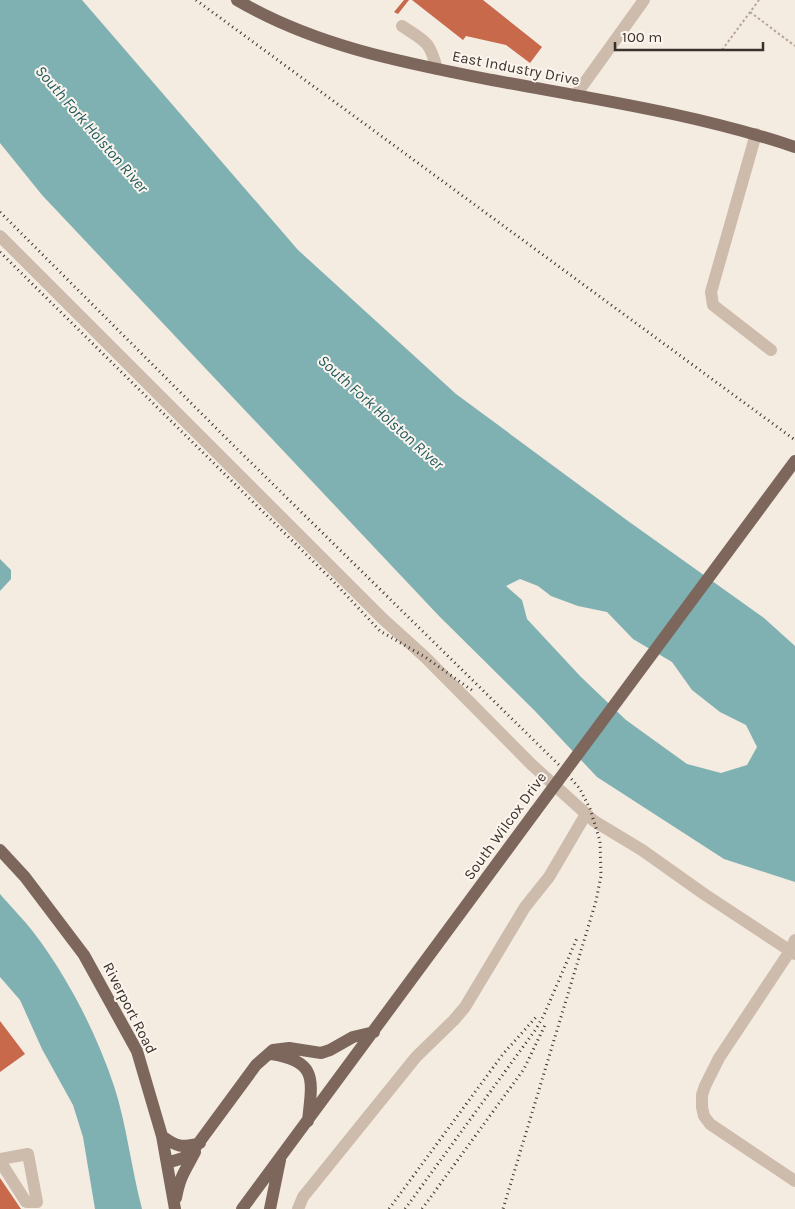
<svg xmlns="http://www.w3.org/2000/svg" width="795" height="1209" font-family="Karla,sans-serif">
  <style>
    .water { fill: #7fb0b2; fill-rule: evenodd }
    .building { fill: #c8694b }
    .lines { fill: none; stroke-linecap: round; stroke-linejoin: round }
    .path { stroke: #b9a596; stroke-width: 2; stroke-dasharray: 2.5 2.5; stroke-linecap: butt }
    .minor { stroke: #cdbbac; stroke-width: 12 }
    .major { stroke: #7d675c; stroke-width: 12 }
    .rail { stroke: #3b302b; stroke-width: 3; stroke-dasharray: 1 4; stroke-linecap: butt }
    .major-bridge { stroke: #7d675c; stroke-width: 12 }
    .labels { text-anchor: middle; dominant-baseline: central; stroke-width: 4; stroke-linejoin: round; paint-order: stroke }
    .street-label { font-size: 15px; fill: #3b302b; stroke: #fbf5ee }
    .water-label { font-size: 16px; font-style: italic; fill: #1f5a5e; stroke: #fbf5ee }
  </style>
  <rect width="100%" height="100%" fill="#f4ebe1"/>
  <path class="water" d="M0 0H82L298 250 456 394 628 521 764 618 795 646V882L724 859 597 777 535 711 439 616 42 195 0 143ZM520 579 538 586 551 596 578 606 607 612 633 639 672 662 692 690 720 712 746 725 757 747 747 765 721 773 687 764 626 720 580 676 527 619 522 600 506 586Z
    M0 559 11 570V579L0 591Z
    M0 894C13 909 28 924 40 941 71 984 97 1035 114 1086 127 1126 131 1168 142 1209H95L83 1137 73 1105 42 1049 20 1000 0 977Z"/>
  <path class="building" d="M404 0H409L398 14 394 12Z
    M412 0H483L542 47 530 63 506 45 466 36 463 40Z
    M0 1021 25 1054 0 1072Z
    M0 1178 21 1209H0Z"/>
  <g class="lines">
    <path class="path" d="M750 12 795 46
      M722 50 759 0"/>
    <path class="minor" d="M402 26C426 42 429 40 437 69
      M575 96 644 0
      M756 134 711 292 713 305 771 350
      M0 236 383 619 425 657 531 764 594 821 642 850 704 894 795 954
      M795 940 790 951 719 1058 705 1086 702 1095V1107L704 1116 710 1124 795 1181
      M0 1159 28 1154 37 1202H26L0 1161
      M298 1209 303 1197 416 1057 454 1020 465 1007 525 907 549 877 586 814"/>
    <path class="major" d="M237 0C315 46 405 63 492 80 594 99 697 114 795 147
      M0 850 25 877 84 955 137 1051 162 1136 175 1209
      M271 1054C319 1061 312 1081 308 1121
      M162 1136C177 1147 181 1148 200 1143
      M167 1163 183 1158 192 1152 256 1065 273 1050 289 1048 321 1053 330 1050 353 1037 374 1032
      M176 1198C180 1176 185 1171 195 1152
      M242 1209 535 812
      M270 1209 280 1160"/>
    <path class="rail" d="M196 0 795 440
      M0 212 229 441 562 768 580 789 590 809 600 841 601 876 596 901 503 1209
      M0 252 332 580 380 631 425 657 473 691
      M389 1209 503 1054 538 1015
      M405 1209 536 1029 544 1015 577 938
      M422 1209 524 1069 546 1023"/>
    <path class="major-bridge" d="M535 812 795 461"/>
  </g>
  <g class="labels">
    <g class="street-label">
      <text transform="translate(516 68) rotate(11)">East Industry Drive</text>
      <text transform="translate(505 826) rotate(-54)">South Wilcox Drive</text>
      <text transform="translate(130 1008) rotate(63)">Riverport Road</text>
    </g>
    <g class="water-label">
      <text transform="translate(92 129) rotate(49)">South Fork Holston River</text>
      <text transform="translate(381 412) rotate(42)">South Fork Holston River</text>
    </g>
  </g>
  <path d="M615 42v8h148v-8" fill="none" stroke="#3b302b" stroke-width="2.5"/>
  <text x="622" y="42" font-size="15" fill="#3b302b" stroke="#fbf5ee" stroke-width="4" paint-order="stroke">100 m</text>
</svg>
